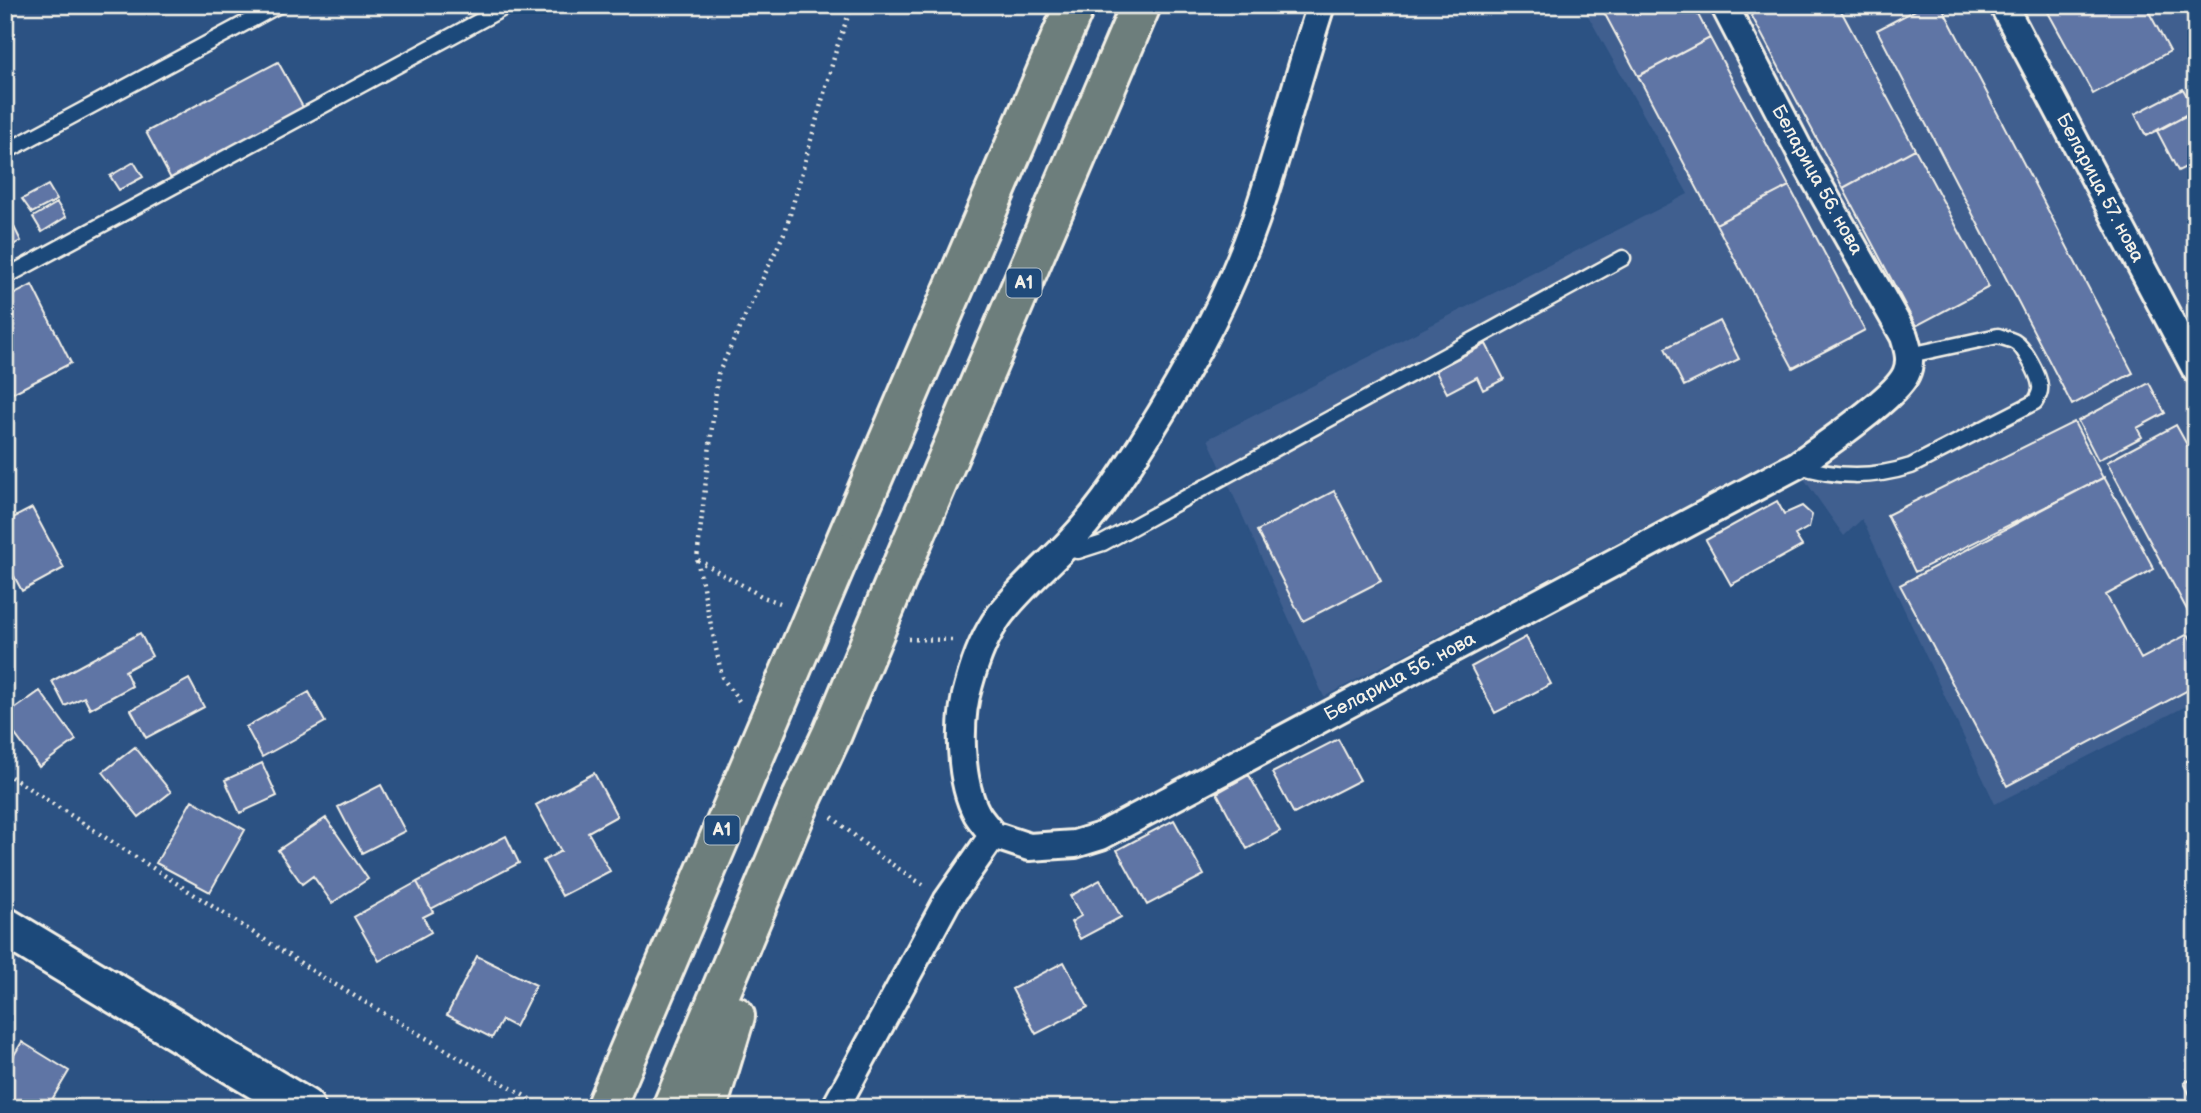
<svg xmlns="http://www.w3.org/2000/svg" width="2201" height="1113" font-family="'Balsamiq Sans',sans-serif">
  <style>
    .built { fill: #3f5f8f }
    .building { fill: #5e74a5; stroke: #f4f1e8; stroke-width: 2 }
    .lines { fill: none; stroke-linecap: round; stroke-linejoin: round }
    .service-casing { stroke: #f4f1e8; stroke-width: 19 }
    .minor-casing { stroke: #f4f1e8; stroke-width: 32 }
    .secondary-casing { stroke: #f4f1e8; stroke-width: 44 }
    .motorway-casing { stroke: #f4f1e8; stroke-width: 44 }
    .path { stroke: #f4f1e8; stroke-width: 4.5; stroke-dasharray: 2 5; stroke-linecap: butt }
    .service { stroke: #1f4a7a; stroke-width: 14 }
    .minor { stroke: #1f4a7a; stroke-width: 26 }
    .secondary { stroke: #1f4a7a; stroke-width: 38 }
    .motorway { stroke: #6d7e7c; stroke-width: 38 }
    .motorway-bridge-casing { stroke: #f4f1e8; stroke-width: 44; stroke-linecap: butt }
    .motorway-bridge { stroke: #6d7e7c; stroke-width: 38 }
    .labels { text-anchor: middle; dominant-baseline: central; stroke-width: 5; stroke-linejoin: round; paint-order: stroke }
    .shield { fill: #1f4a7a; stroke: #b4bfc7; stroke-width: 2 }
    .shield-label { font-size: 18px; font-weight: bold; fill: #f4f1e8 }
    .street-label { font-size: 19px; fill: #f4f1e8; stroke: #1f4a7a }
  </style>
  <rect width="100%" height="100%" fill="#2c5283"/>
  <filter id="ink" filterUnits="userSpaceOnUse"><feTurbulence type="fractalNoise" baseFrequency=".0143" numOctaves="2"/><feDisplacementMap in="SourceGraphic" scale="14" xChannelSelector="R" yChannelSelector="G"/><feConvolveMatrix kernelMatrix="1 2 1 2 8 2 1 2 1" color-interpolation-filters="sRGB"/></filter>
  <g filter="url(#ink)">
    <path class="built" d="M1582 5H2196V701L1995 804 1862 519 1844 536 1786 453 1324 697 1208 439 1688 194Z"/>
    <path class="building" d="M1600 5H1693L1710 38 1638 76Z
      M1746 5H1838L1915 149 1843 188Z
      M1925 5H1941L2133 373 2072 405 1877 30Z
      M2044 5H2145L2170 51 2093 94Z
      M1710 38 1789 186 1716 224 1638 76Z
      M278 62 304 109 171 179 146 132Z
      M2183 89 2195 110 2146 136 2135 114Z
      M2193 112 2196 118V162L2178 171 2157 131Z
      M1915 149 1989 287 1916 326 1843 188Z
      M134 162 143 177 119 190 110 176Z
      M48 185 57 200 32 213 22 199Z
      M1789 186 1865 330 1793 368 1716 224Z
      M57 203 66 217 42 232 33 217Z
      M13 225 21 241 5 249V229Z
      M32 285 71 363 5 397V299Z
      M1720 321 1739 359 1684 386 1665 348Z
      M1486 344 1504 379 1483 390 1477 377 1447 393 1435 370Z
      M2149 383 2165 413 2137 428 2142 437 2098 460 2078 421Z
      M2074 422 2103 478 1915 572 1887 515Z
      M2176 425 2196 461V620L2193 621 2107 462Z
      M2104 477 2154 569 2106 595 2141 659 2188 634 2196 648V686L2007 786 1900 585Z
      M1334 491 1381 581 1303 621 1257 531Z
      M1777 501 1784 514 1802 506 1812 515 1809 527 1795 535 1802 546 1731 585 1706 540Z
      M32 508 64 568 22 591 7 563 5 564V522Z
      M140 633 152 656 125 671 132 686 90 709 84 697 65 706 52 681Z
      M1526 637 1551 684 1495 713 1471 667Z
      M189 679 204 707 146 738 131 710Z
      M40 691 76 740 39 767 5 721V716Z
      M309 692 325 722 262 757 246 727Z
      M1338 739 1360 780 1294 814 1272 773Z
      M135 747 171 792 139 817 103 772Z
      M262 763 277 796 240 813 225 780Z
      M594 773 617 816 588 832 610 871 562 896 543 861 561 851 536 805Z
      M1249 775 1280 831 1247 849 1217 793Z
      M381 785 405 831 362 853 338 807Z
      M192 800 245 830 210 892 156 863Z
      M326 818 368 879 332 903 313 876 302 884 278 850Z
      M1174 820 1204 875 1147 905 1117 850Z
      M506 836 519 863 431 909 417 882Z
      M1100 880 1121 917 1080 939 1071 922 1081 916 1070 896Z
      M417 882 433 912 423 917 431 932 379 961 354 917Z
      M477 956 536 985 515 1027 502 1020 492 1038 447 1015Z
      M1064 962 1088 1007 1036 1034 1012 989Z
      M22 1042 69 1071 47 1108H5V1070Z
      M2196 1077V1107L2184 1083Z"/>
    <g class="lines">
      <defs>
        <path id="service" d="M5 152 279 5
          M5 277 509 5
          M1797 465C1834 478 1874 478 1911 466L2035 402C2038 397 2041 392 2040 386 2039 375 2024 347 2015 342 2010 339 2004 338 1998 336L1910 355
          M1063 549 1078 551 1103 543 1623 258"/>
        <path id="minor" d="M2003 5 2196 370
          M993 835 1029 847 1075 844 1101 836 1797 465C1820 449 1896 397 1906 374 1912 361 1908 349 1904 336L1806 163 1724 5
          M993 835C988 828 981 821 977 814 959 781 958 719 969 684 975 662 985 635 999 616 1017 592 1040 572 1061 551 1085 527 1106 500 1124 472 1176 393 1225 308 1256 219 1280 148 1298 76 1321 5
          M835 1108 947 901 993 835"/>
        <path id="secondary" d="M5 927 305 1108"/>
        <path id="motorway" d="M841 552 1075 5
          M905 559 1141 5
          M672 1108 802 798
          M707 1108 735 1016"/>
      </defs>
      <use href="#service" class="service-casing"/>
      <use href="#minor" class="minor-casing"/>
      <use href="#secondary" class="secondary-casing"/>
      <use href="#motorway" class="motorway-casing"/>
      <path class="path" d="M698 560 763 597 780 603
        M908 639 952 640
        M739 701 722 677 697 559 718 374 786 229 837 47 852 5
        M5 773 324 978 545 1108
        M832 817 878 855 923 885"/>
      <use href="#service" class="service"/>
      <use href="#minor" class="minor"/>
      <use href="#secondary" class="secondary"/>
      <use href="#motorway" class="motorway"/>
      <defs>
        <path id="motorway-bridge" d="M802 798 832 734 905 559
          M605 1108 841 552"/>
      </defs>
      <use href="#motorway-bridge" class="motorway-bridge-casing"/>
      <use href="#motorway-bridge" class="motorway-bridge"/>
    </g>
  </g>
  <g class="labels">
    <g class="shield">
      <rect x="1006.5" y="268.5" width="35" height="29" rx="5"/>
      <rect x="704.5" y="815.5" width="35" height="29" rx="5"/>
    </g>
    <g class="shield-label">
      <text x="1024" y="283">A1</text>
      <text x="722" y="830">A1</text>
    </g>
    <g class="street-label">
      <text transform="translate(1817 180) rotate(61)">Беларица 56. нова</text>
      <text transform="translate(2100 188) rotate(62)">Беларица 57. нова</text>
      <text transform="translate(1400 677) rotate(-28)">Беларица 56. нова</text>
    </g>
  </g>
  <rect width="2201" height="1113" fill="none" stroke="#1f4a7a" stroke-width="28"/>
  <rect x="14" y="14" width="2173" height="1085" fill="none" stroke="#f4f1e8" stroke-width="2.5" filter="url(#ink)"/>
</svg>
